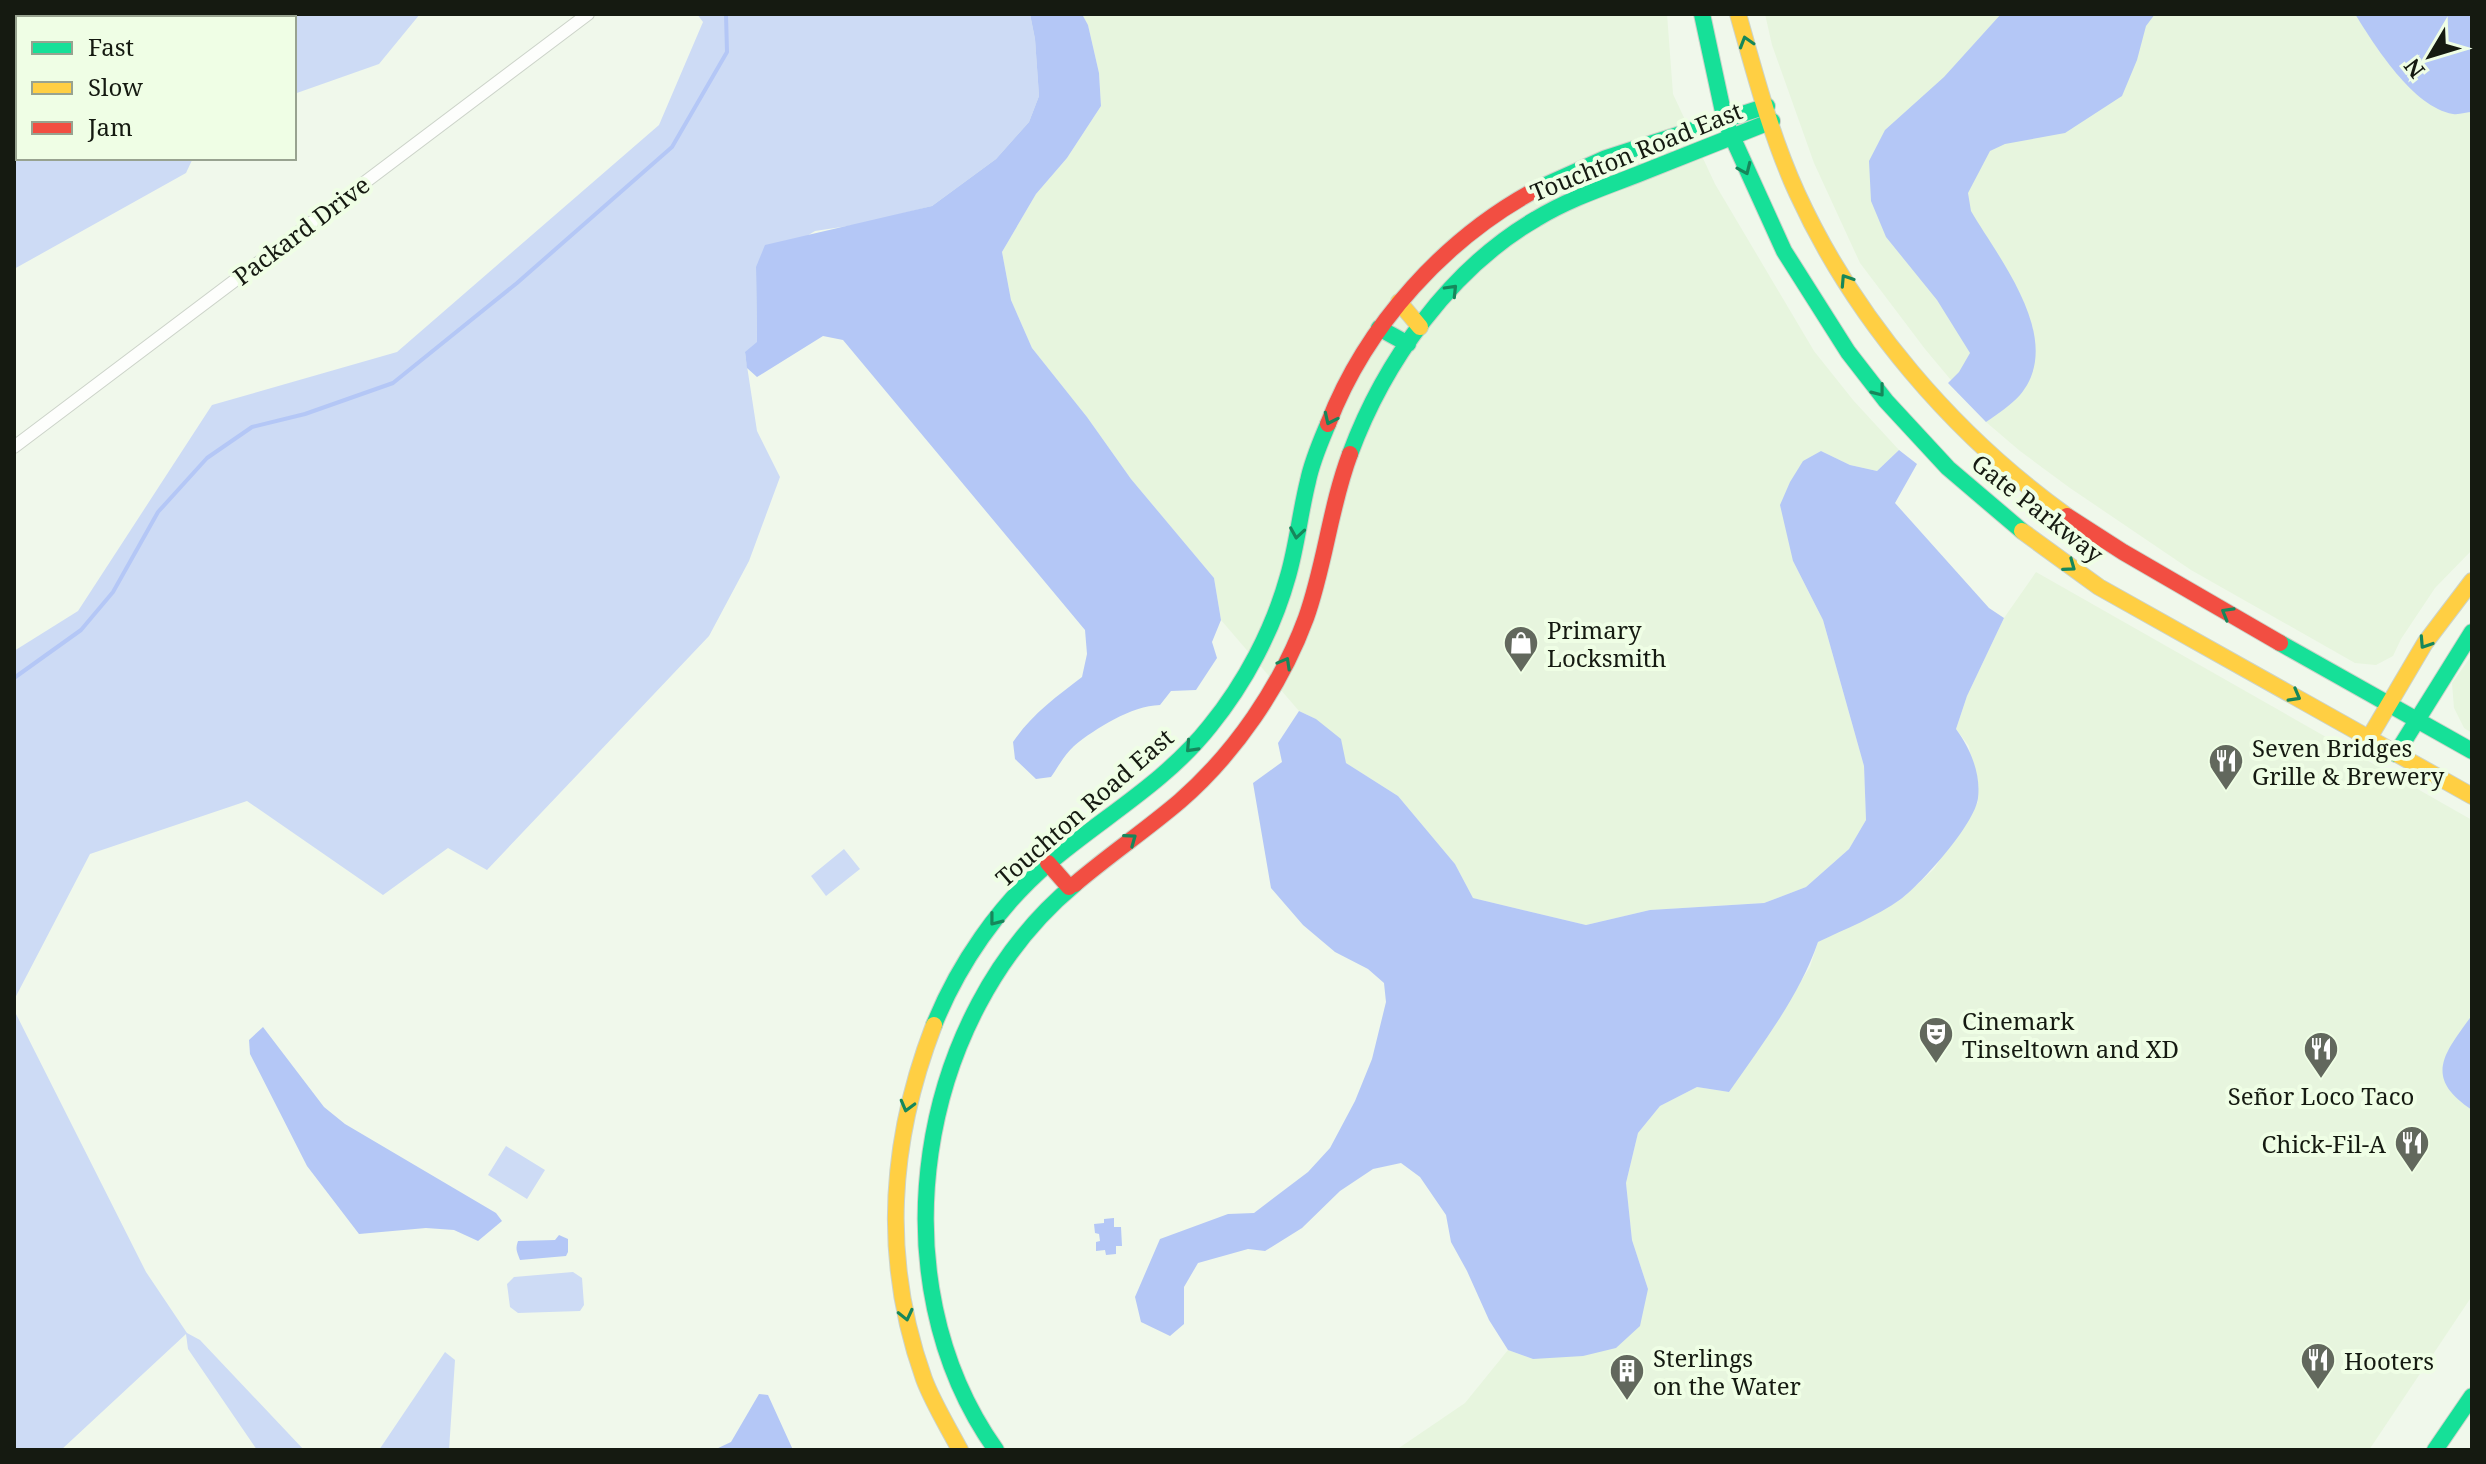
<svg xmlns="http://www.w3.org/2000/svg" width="2486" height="1464" font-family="'Noto Serif',serif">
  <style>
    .built { fill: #e7f5de }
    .green { fill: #cddbf5 }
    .water { fill: #b4c7f6 }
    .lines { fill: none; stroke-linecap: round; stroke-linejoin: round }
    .stream { stroke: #b4c7f6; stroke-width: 4 }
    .street-casing { stroke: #ccd3c9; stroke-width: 14 }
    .fast-casing { stroke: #ccd3c9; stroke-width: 18 }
    .slow-casing { stroke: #ccd3c9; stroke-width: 18 }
    .jam-casing { stroke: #ccd3c9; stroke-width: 18 }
    .street { stroke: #fdfefc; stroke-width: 12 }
    .fast { stroke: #16e098; stroke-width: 16 }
    .slow { stroke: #ffcf43; stroke-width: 16 }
    .jam { stroke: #f24e42; stroke-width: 16 }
    .oneway { stroke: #16875b }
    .labels { text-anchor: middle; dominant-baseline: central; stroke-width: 8; stroke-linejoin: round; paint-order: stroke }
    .street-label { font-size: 24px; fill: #151a11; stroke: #effee5 }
    .poi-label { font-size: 24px; fill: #151a11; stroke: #effee5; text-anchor: start }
  </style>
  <rect width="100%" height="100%" fill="#f0f8eb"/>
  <path class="built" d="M1082 14H1667L1673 94 1715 184 1814 351 1853 400 1899 450 1877 471 1850 465 1821 451 1793 561 1823 620 1864 766 1866 820 1849 849 1806 887 1764 903 1650 910 1586 925 1473 898 1455 864 1398 796 1346 763 1316 719 1299 711 1221 620 1214 578 1131 479 1087 417 1032 348 1011 300 1002 252 1036 194 1067 158 1101 106 1099 73 1088 25Z
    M1765 14H2472V550L2435 588 2401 639 2393 656 2376 665 2355 663 2191 570 2070 488 2020 451 1986 422 1925 349 1860 263 1814 163 1772 45Z
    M2036 572 2472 820V1296L2369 1450H1396L1465 1403 1508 1350 1533 1359 1648 1289 1632 1240 1626 1183 1638 1133 1660 1106 1697 1087 1729 1092 1810 967 1818 942 1900 900 1934 869 1978 802 1969 746 1956 729 1967 696 2004 618Z
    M2472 655V733L2464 728 2454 708 2452 683Z"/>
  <path class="green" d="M179 14H420L379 64 294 94V18H176Z
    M697 14H1030L1035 39 1039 96 1029 122 996 159 932 206 861 224 815 231 756 267 757 343 745 353 757 431 780 477 749 561 709 636 487 870 448 848 383 895 247 801 90 854 14 1000V651L78 611 212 405 397 352 659 125 703 22Z
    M18 146V158H193L186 173 14 269V150Z
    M844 849 860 869 826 896 811 876Z
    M14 1010 146 1272 187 1333 200 1340 304 1450H257L188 1349 186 1334 61 1450H14Z
    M506 1146 545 1170 527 1199 488 1175Z
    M573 1272 582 1278 584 1305 580 1311 518 1313 510 1307 507 1284 514 1277Z
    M445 1352 455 1360 449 1450H379Z"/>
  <path class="water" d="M1030 14H1082L1088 25 1099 73 1101 106 1067 158 1036 194 1002 252 1011 300 1032 348 1087 417 1131 479 1214 578 1221 620 1212 642 1217 658 1196 690 1171 691 1160 705C1131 706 1096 728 1074 746 1065 754 1058 767 1051 777L1036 779 1015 759 1013 742C1032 714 1056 697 1082 677L1087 654 1085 630 843 340 823 336 757 377 747 368 745 352 757 342 756 267 765 245 932 206 996 159 1029 122 1039 96 1035 39Z
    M2001 14H2155L2146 26 2137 60 2122 96 2065 133 2005 144 1990 151 1968 193 1971 211C1999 259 2066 340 2020 395 2011 405 1998 414 1986 422L1948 383 1959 372 1970 353 1937 300 1886 237 1871 201 1869 161 1885 130 1944 77Z
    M2355 14H2472V112C2467 112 2459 115 2453 114 2413 107 2375 46 2355 14Z
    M1899 450 1917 464 1895 503 1989 608 2004 618 1967 696 1956 729C1970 748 1981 773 1978 798 1975 824 1922 883 1901 899 1876 917 1845 929 1818 942 1799 997 1762 1044 1729 1092L1697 1087 1660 1106 1638 1133 1626 1183 1632 1240 1648 1289 1640 1326 1616 1348 1583 1356 1533 1359 1508 1350 1489 1320 1467 1271 1451 1242 1446 1215 1420 1177 1401 1163 1373 1169 1340 1191 1302 1228 1265 1251 1248 1249 1198 1263 1184 1287V1324L1170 1336 1141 1322 1135 1297 1160 1239 1228 1214 1254 1213 1308 1172 1330 1148 1355 1101 1372 1059 1386 1002 1384 983 1368 969 1335 952 1303 925 1271 888 1253 783 1282 762 1278 743 1299 711 1316 719 1341 739 1346 763 1398 796 1455 864 1473 898 1586 925 1650 910 1764 903 1806 887 1849 849 1866 820 1864 766 1823 620 1793 561 1780 505 1790 482 1803 461 1821 451 1850 465 1877 471Z
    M2472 1015V1110C2422 1077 2445 1053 2472 1015Z
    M263 1027 324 1107 345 1124 496 1213 502 1221 478 1241 454 1230 426 1228 359 1234 307 1166 250 1054 249 1040Z
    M1114 1218V1227H1121L1122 1246H1116V1254L1106 1255 1105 1250 1096 1251V1242L1100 1241 1099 1234 1095 1233 1094 1224 1104 1223V1219Z
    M559 1235 568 1239V1252L566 1256 520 1260C517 1251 515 1250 518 1241L555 1240Z
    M759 1394 768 1395 793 1450H714L731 1442Z"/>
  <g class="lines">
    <path class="stream" d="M14 678 81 630 113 592 158 512 207 458 252 427 305 414 393 383 517 283 672 147 727 52 726 14"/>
    <defs>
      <path id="street" d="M14 447 588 14"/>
      <path id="fast" d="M1702 14 1725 121 1784 251 1848 352 1886 401 1948 468 2022 531
        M1539 188 1606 158 1767 106
        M1379 328 1408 344
        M1350 454C1384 362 1450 269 1536 219 1567 200 1602 188 1636 175 1681 157 1727 139 1772 121
        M2280 643 2472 751
        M2396 754 2472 632
        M934 1025C958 965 999 905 1049 863 1103 817 1165 783 1210 726 1245 683 1273 630 1288 576 1297 545 1300 513 1308 481 1312 461 1320 443 1328 424
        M996 1450C875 1280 916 1016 1075 884
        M2435 1450 2472 1396"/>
      <path id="slow" d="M1738 14C1755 74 1771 136 1797 193 1855 320 1954 435 2067 516
        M1399 302 1420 327
        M2022 531 2099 587 2472 796
        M2369 738 2425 643 2472 581
        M934 1025C889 1142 881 1259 924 1379 933 1403 948 1427 960 1450"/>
      <path id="jam" d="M1328 424C1366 325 1446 237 1539 188
        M2067 516 2123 552 2280 643
        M1048 863 1069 887
        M1075 884C1109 855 1146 830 1180 801 1235 753 1281 686 1306 618 1325 565 1330 507 1350 454"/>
    </defs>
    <use href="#street" class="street-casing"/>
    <use href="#fast" class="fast-casing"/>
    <use href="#slow" class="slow-casing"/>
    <use href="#jam" class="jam-casing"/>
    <use href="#street" class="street"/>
    <use href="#fast" class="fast"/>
    <use href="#slow" class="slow"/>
    <use href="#jam" class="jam"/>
  </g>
  <defs><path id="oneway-chevron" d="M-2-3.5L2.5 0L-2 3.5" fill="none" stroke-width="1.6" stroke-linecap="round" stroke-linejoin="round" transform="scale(2)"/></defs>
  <g class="oneway">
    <use href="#oneway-chevron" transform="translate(1746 42) rotate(-107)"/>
    <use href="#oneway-chevron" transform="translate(1745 169) rotate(66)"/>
    <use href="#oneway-chevron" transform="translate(1846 280) rotate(-123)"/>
    <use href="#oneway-chevron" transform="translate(1452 290) rotate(-46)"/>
    <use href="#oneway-chevron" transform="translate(1879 391) rotate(52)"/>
    <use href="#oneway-chevron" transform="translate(1330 419) rotate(115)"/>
    <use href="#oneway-chevron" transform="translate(1297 533) rotate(99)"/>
    <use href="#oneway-chevron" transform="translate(2070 566) rotate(36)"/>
    <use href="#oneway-chevron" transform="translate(2227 613) rotate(-150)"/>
    <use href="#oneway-chevron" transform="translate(2425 643) rotate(123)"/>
    <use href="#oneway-chevron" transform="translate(1285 663) rotate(-61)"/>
    <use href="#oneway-chevron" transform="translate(2295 696) rotate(29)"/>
    <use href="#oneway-chevron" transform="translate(1191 747) rotate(133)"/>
    <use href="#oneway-chevron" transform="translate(1131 839) rotate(-36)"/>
    <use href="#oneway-chevron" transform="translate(995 920) rotate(128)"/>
    <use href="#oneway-chevron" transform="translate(907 1106) rotate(105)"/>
    <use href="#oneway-chevron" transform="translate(906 1315) rotate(77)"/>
  </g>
  <defs>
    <symbol id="shop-pin" viewBox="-11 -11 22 30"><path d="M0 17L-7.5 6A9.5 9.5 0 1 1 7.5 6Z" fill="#62685d" stroke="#effee5"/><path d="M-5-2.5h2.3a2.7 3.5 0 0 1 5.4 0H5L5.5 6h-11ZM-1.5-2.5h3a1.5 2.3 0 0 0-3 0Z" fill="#fff"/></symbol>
    <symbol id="restaurant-pin" viewBox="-11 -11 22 30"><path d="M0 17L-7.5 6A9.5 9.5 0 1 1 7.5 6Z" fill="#62685d" stroke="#effee5"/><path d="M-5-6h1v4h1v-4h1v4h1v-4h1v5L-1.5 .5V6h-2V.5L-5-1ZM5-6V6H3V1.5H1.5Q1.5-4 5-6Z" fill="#fff"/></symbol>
    <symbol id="theatre-pin" viewBox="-11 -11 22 30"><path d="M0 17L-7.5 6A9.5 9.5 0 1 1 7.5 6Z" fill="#62685d" stroke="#effee5"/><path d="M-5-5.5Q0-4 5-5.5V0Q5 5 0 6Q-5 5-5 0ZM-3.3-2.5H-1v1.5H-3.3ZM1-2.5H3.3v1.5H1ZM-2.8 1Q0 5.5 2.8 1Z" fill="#fff"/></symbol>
    <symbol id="building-pin" viewBox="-11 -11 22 30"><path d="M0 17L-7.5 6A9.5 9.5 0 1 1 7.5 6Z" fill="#62685d" stroke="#effee5"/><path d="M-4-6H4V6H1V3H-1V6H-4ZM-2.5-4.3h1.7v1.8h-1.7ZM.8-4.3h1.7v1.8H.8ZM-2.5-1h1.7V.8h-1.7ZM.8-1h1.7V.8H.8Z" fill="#fff"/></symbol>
  </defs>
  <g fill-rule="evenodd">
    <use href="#shop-pin" x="1501" y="623" width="40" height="54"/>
    <use href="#restaurant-pin" x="2206" y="741" width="40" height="54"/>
    <use href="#theatre-pin" x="1916" y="1014" width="40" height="54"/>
    <use href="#restaurant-pin" x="2301" y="1029" width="40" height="54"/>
    <use href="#restaurant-pin" x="2392" y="1123" width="40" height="54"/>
    <use href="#restaurant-pin" x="2298" y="1340" width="40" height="54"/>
    <use href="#building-pin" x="1607" y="1351" width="40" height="54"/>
  </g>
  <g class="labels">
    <g class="street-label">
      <text transform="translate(1636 151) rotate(-22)">Touchton Road East</text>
      <text transform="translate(301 230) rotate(-37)">Packard Drive</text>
      <text transform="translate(2038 508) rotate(38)">Gate Parkway</text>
      <text transform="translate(1084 807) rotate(-41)">Touchton Road East</text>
    </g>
    <g class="poi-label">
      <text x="1547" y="629">Primary<tspan x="1547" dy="28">Locksmith</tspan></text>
      <text x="2252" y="747">Seven Bridges<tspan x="2252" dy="28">Grille &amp; Brewery</tspan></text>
      <text x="1962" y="1020">Cinemark<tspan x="1962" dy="28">Tinseltown and XD</tspan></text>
      <text x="2321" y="1095" text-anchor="middle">Señor Loco Taco</text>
      <text x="2386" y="1143" text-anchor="end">Chick-Fil-A</text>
      <text x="1653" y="1357">Sterlings<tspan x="1653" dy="28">on the Water</tspan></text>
      <text x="2344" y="1360">Hooters</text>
    </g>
  </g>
  <rect width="2486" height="1464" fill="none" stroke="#151a11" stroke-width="32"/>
  <rect x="16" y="16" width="280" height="144" fill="#effee5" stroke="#98a390" stroke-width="2"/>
  <rect x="32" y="42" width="40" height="12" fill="#16e098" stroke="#98a390" stroke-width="2"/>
  <text x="88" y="56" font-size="24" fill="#151a11">Fast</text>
  <rect x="32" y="82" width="40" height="12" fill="#ffcf43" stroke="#98a390" stroke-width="2"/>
  <text x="88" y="96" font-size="24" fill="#151a11">Slow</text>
  <rect x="32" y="122" width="40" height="12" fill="#f24e42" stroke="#98a390" stroke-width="2"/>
  <text x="88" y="136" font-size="24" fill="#151a11">Jam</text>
  <g transform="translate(2430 56) rotate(232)" stroke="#effee5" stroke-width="6" paint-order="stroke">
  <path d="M0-6L14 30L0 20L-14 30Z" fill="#151a11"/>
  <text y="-12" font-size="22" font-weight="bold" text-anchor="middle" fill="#151a11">N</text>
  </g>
</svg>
